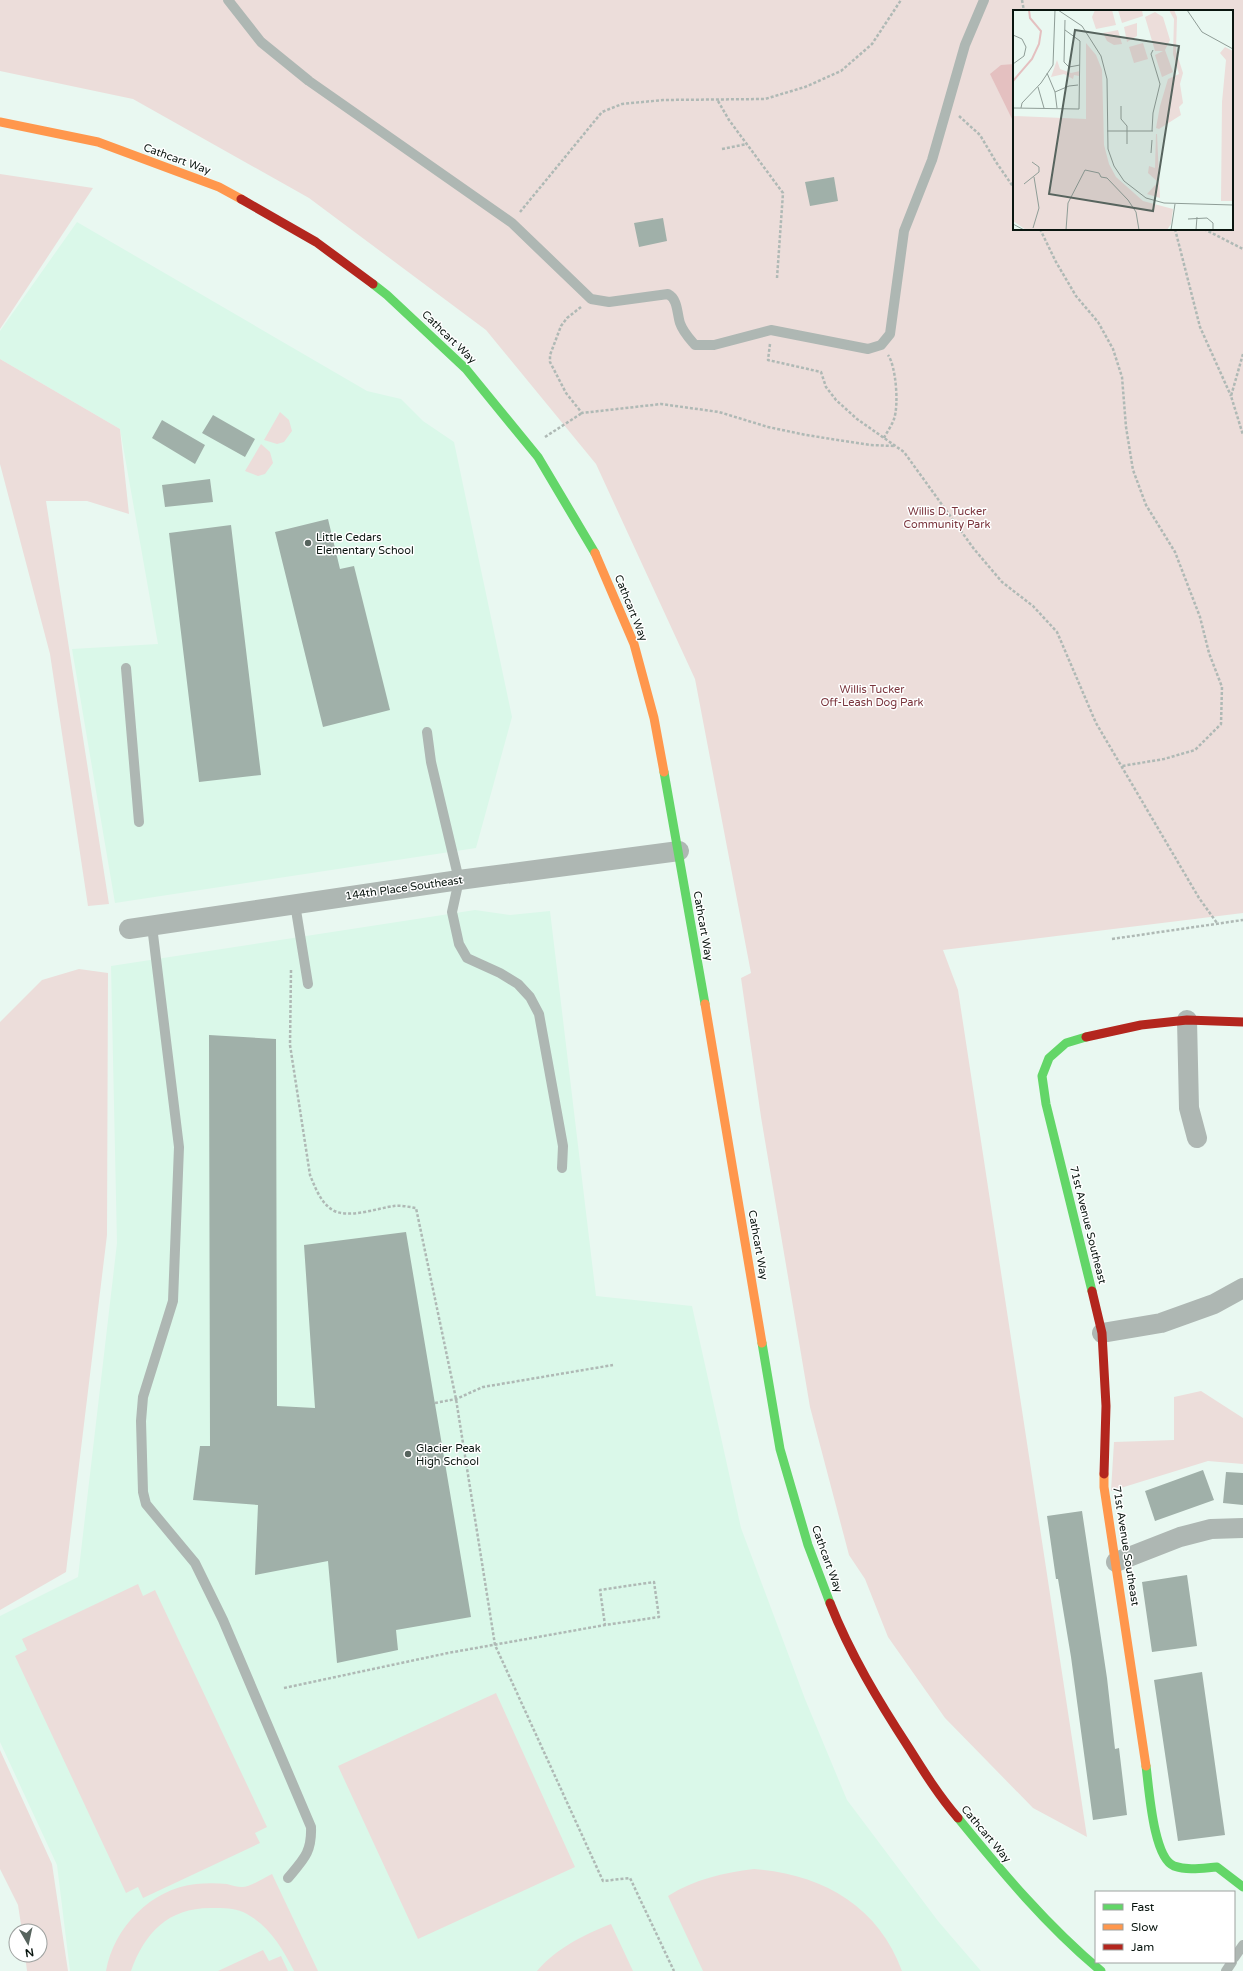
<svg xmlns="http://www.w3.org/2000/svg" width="1243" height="1971" font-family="'Varela Round',sans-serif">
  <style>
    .built { fill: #daf8e9 }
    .green { fill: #ecddda; fill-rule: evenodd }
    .water { fill: #e4c0c0 }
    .building { fill: #a0b0a9 }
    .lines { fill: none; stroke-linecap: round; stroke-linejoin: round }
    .path { stroke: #afb9b5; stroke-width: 2.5; stroke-dasharray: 3 2; stroke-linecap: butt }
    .lane { stroke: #aeb7b3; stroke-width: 10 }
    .street { stroke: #aeb7b3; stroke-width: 20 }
    .fast { stroke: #63d668; stroke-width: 9 }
    .slow { stroke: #ff974d; stroke-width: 9 }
    .jam { stroke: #b3261e; stroke-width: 9 }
    .poi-dot { fill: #57645e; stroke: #fff; stroke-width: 1.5 }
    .labels { text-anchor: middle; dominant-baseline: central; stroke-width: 3; stroke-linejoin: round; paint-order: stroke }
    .street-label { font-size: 11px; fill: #09150f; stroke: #fff }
    .park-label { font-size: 11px; fill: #79333b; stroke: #fff }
    .poi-label { font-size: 11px; fill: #09150f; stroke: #fff; text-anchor: start }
    .inset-river { fill: none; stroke: #e4c0c0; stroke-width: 2 }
    .inset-road { fill: none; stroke: #8f9d97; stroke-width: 1 }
    .view { fill: #57645e; fill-opacity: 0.15; stroke: #57645e; stroke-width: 2 }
    .inset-edge { fill: none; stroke: #09150f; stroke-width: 2 }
  </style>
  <rect width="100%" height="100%" fill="#e9f8f1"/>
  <path class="built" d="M77 222 367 391 401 399 423 421 454 442 512 717 476 848 115 903 72 649 158 644 120 429 0 359V331Z
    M475 910 510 915 550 911 596 1296 692 1306 741 1528 805 1699 847 1800 938 1921 981 1971H70L57 1865 0 1742V1616L78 1577 117 1243 111 966Z"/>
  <path class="green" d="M0 0H1243V913L943 950 958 990 1087 1837 1033 1808 945 1718 888 1637 865 1579 849 1555 810 1407 761 1117 741 978 751 973 695 679 596 464 486 330 309 198 133 99 0 71ZM1014 11H1232V229H1014Z
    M0 174 93 188 0 329Z
    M0 359 120 429 129 514 87 501H46L109 904 88 906 50 654 0 464Z
    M280 412 289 420 292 431 284 442 277 444 264 440Z
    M261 444 270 452 273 463 265 474 258 476 245 471Z
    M79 969 108 973 107 1235 66 1572 0 1610V1022L42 980Z
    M1201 1391 1243 1418V1464L1208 1461 1111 1491 1114 1442 1174 1440V1397Z
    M138 1584 143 1596 155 1590 267 1827 255 1833 260 1843 143 1898 138 1887 126 1893 15 1656 27 1650 22 1639Z
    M496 1693 575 1867 418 1939 338 1766Z
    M0 1750 52 1864 68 1971H27L25 1955H40V1931H22L18 1905 0 1869Z
    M754 1869C821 1874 878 1905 902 1971H703L668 1896C695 1879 723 1873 754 1869Z
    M272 1874 318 1971H294C282 1947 268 1924 243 1912 234 1908 223 1908 213 1908 169 1907 145 1932 131 1971H106C114 1927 151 1889 196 1884 206 1883 217 1883 227 1884 231 1885 237 1887 242 1887 250 1887 264 1878 272 1874Z
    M611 1924 633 1971H537C557 1948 583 1935 611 1924Z
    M263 1950 269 1961 281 1956 288 1971H218Z"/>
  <path class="water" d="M1014 64V123L990 74 1001 65Z"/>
  <path class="building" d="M834 177 838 201 810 206 805 182Z
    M663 218 667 241 639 247 634 223Z
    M213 415 255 439 245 457 202 433Z
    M162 420 205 445 195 464 152 438Z
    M210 479 213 502 165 507 162 485Z
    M328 519 340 569 354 566 390 710 323 727 275 532Z
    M231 525 261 775 199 782 169 533Z
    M209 1035 276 1039 277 1406 315 1408 304 1245 406 1232 471 1617 396 1630 398 1650 337 1663 328 1561 255 1575 258 1505 193 1500 200 1446H210Z
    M1203 1470 1214 1500 1155 1521 1145 1491Z
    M1226 1472 1243 1473V1505L1223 1503Z
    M1082 1511 1107 1678 1115 1749 1119 1748 1127 1815 1093 1820 1071 1657 1058 1579H1056L1047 1516Z
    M1187 1575 1197 1646 1152 1652 1142 1582Z
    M1202 1672 1225 1835 1178 1841 1154 1680Z"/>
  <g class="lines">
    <path class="path" d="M1022 0 1024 11
      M718 101 729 120 783 193 777 278
      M959 116 980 135 996 162 1014 188
      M722 149 747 144
      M520 212 602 112 622 104 663 100 765 99 805 87 841 71 872 44 901 0
      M1040 229 1056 262 1076 296 1098 322 1113 349 1122 377 1126 427 1133 470 1146 505 1175 552 1200 617 1209 653 1222 687 1221 724 1195 750 1164 759 1122 766
      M1175 229 1200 327 1231 396
      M1204 229 1243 249
      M581 307 567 318 561 326 550 355V362L566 393 582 413 661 404 719 412 768 427 806 435 870 445 895 446
      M770 344 768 360 821 372 826 387 836 400 857 419 904 452 974 549 1002 582 1033 606 1057 632 1096 723 1199 898 1217 923
      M1243 354 1231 396 1243 435
      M545 437 582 413
      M884 438C887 432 892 425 894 419 899 405 896 366 888 355
      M1112 939 1243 920
      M291 970 290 1045 310 1175C315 1187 320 1201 331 1209 346 1220 378 1208 394 1206 401 1205 409 1207 416 1208L456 1399 495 1645 603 1881 630 1878 674 1971
      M435 1403 456 1399 483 1387 613 1365
      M284 1688 448 1653 605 1625 659 1617 654 1582 600 1590 605 1625"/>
    <path class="lane" d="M228 0 261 42 309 81 512 223 591 299 609 302 668 294C678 299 677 314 680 323 683 332 689 338 695 345H714L771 330 868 349 881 345 890 334 904 231 932 160 965 45 984 0
      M126 668 139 822
      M427 732 431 762 459 880 452 912 459 944 467 958 500 973 518 984 530 997 539 1014 563 1146 562 1168
      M295 904 308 984
      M152 926 179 1147 173 1301 143 1397 141 1421 143 1492 146 1504 195 1563 223 1620 311 1827C312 1852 304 1859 288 1878
      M1234 1958 1243 1945
      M1226 1971 1232 1962"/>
    <path class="street" d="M129 929 459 880 679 851
      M1187 1020 1189 1108 1197 1138
      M1102 1333 1161 1323 1214 1304 1243 1288
      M1116 1562 1180 1537 1211 1529 1243 1528"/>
    <path class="fast" d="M373 284 387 295 466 369 538 457 595 553
      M664 772 705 1004
      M1086 1037 1066 1043 1049 1058 1042 1076 1046 1104 1092 1291
      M762 1343 780 1449 808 1545 830 1603
      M1146 1766C1149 1787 1153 1858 1174 1866 1188 1871 1203 1868 1217 1867L1243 1887
      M958 1818C1002 1872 1047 1926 1101 1971"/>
    <path class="slow" d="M0 122 98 142 219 187 241 199
      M595 553 634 644 654 718 664 772
      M705 1004 762 1343
      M1104 1474V1487L1146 1766"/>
    <path class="jam" d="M241 199 316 242 373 284
      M1086 1037 1141 1025 1187 1020 1243 1022
      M1092 1291 1102 1333 1106 1406 1104 1474
      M830 1603C850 1654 879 1702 909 1748 924 1772 939 1796 958 1818"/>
  </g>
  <g class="poi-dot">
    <circle cx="308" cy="543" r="4"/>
    <circle cx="408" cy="1454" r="4"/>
  </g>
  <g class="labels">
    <g class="street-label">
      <text transform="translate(177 159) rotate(20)">Cathcart Way</text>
      <text transform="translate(449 337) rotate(44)">Cathcart Way</text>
      <text transform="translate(631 608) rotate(68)">Cathcart Way</text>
      <text transform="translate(404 888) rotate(-8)">144th Place Southeast</text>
      <text transform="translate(703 926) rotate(80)">Cathcart Way</text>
      <text transform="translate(1088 1225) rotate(76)">71st Avenue Southeast</text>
      <text transform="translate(758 1245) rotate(80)">Cathcart Way</text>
      <text transform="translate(1126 1546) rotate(81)">71st Avenue Southeast</text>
      <text transform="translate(827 1559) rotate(70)">Cathcart Way</text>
      <text transform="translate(986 1834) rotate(50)">Cathcart Way</text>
    </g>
    <g class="park-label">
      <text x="947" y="511">Willis D. Tucker<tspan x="947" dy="13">Community Park</tspan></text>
      <text x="872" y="689">Willis Tucker<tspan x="872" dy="13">Off-Leash Dog Park</tspan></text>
    </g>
    <g class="poi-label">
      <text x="316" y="537">Little Cedars<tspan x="316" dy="13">Elementary School</tspan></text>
      <text x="416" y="1448">Glacier Peak<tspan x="416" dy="13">High School</tspan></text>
    </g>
  </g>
  <g transform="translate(1013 10)">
    <rect width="220" height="220" fill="#e9f8f1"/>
    <path d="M82 0H99L103 15 83 19 79 7ZM105 0H129L130 6 109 13ZM156 0H161L164 7 163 41 170 63 167 74 170 93 166 97 168 105 146 119 143 118 147 96 155 69 166 64 160 44 161 9ZM142 2 150 7 157 30 152 40 160 62 149 67 142 45 150 41H142L132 7ZM124 13V26L114 32 111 17ZM105 20 109 34 101 35 94 31 90 23ZM73 33 83 45 89 60 91 135 96 154 103 167 130 191 160 199 158 214 154 220H13L0 211V106L73 109ZM130 33 135 49 121 53 116 37ZM212 37 220 41V191H208L209 92 213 50 207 43ZM44 50 47 59 58 63 67 61 66 66 61 65 60 69 51 64 38 67ZM143 124H144L147 188 134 184 145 172 135 163 136 156 142 158Z" fill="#ecddda"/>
    <path class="inset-river" d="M0 71 19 49 26 34 28 21 17 8 16 0"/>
    <path class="inset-road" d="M45 0 69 16 88 46 94 69 95 139 101 156 111 171 133 188 151 193 220 195M174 0 189 22 220 39M52 10 51 52 56 57 67 55M0 25 9 29 13 37 11 46 0 54M34 63 42 82 44 98M25 77 31 98M42 82 56 76 65 75M108 96V109L114 116V134M0 98 66 99 67 31 52 20M8 98 9 93 28 73 40 55 42 0M94 121H140M139 121 140 103 147 74 138 44 140 40M138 143 139 130M11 174 26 162V157L19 152M175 209 194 208 200 213V220M0 214 11 220M20 218 26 198 21 167M53 220 55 193 72 160 86 163 88 167 94 168 115 190 123 202 126 220M158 220 162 194M183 220 184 207"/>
    <path class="view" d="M62 20 166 36 140 201 36 184Z"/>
    <rect width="220" height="220" class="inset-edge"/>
  </g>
  <rect x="1095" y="1891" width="140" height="72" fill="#ffffff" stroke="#9da19f"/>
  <rect x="1103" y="1904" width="20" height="6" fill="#63d668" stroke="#9da19f"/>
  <text x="1131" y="1911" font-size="12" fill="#09150f">Fast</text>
  <rect x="1103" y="1924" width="20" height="6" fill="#ff974d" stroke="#9da19f"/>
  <text x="1131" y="1931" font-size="12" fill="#09150f">Slow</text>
  <rect x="1103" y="1944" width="20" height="6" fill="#b3261e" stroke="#9da19f"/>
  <text x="1131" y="1951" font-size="12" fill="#09150f">Jam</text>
  <g transform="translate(28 1943) rotate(171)"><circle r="19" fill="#ffffff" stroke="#9da19f"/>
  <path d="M0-3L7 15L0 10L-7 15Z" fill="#57645e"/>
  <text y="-6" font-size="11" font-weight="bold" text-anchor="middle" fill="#09150f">N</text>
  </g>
</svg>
